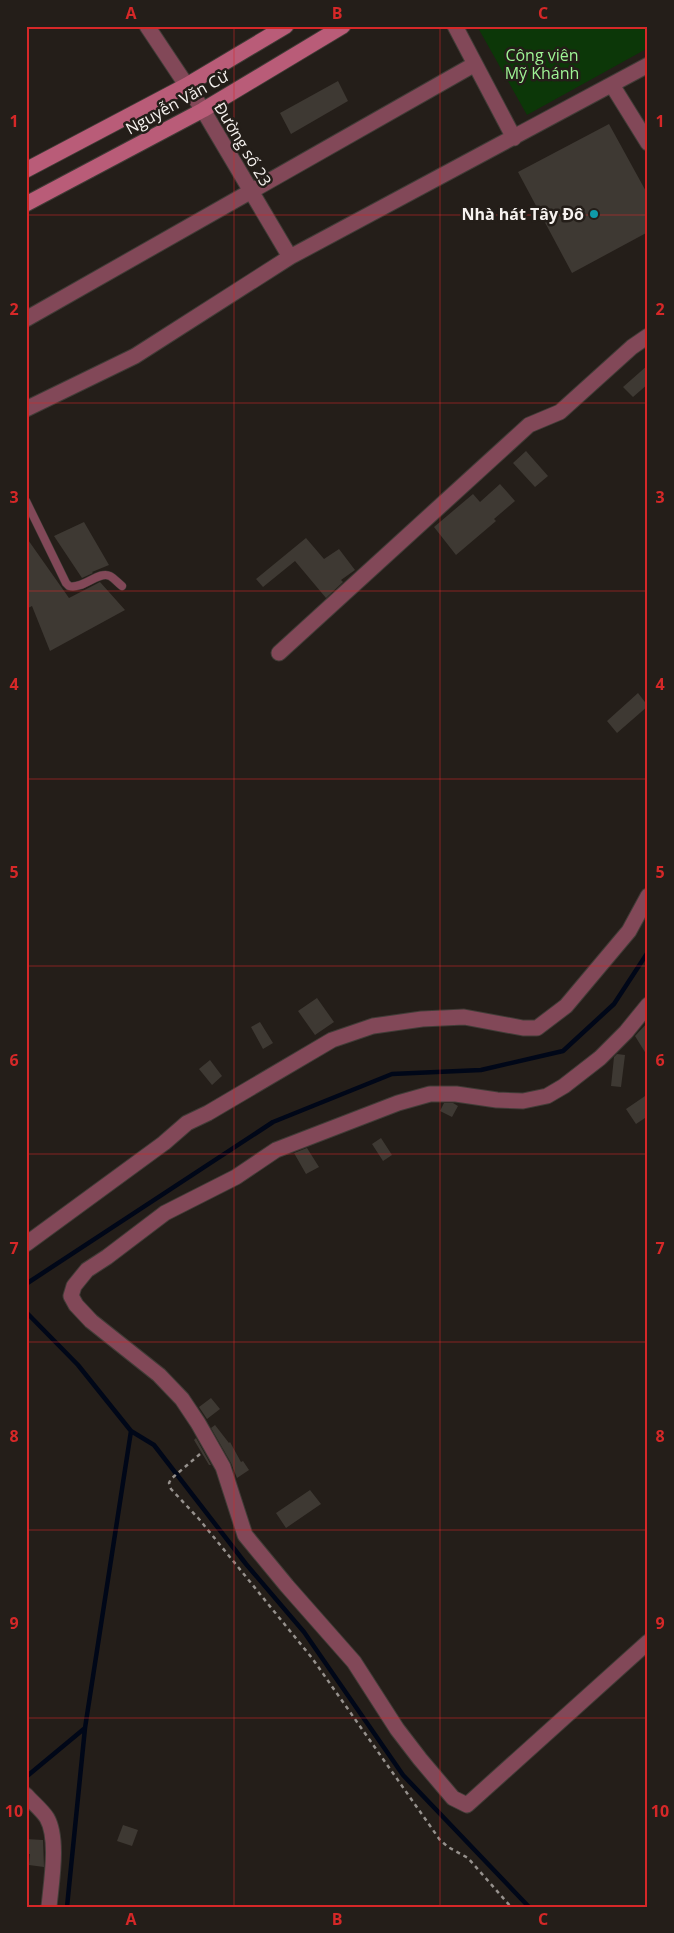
<svg xmlns="http://www.w3.org/2000/svg" width="674" height="1933" font-family="'Open Sans',sans-serif">
  <style>
    .green { fill: #0c3708 }
    .lines { fill: none; stroke-linecap: round; stroke-linejoin: round }
    .stream { stroke: #000718; stroke-width: 4.5 }
    .building { fill: #3e3933 }
    .lane-casing { stroke: #413c37; stroke-width: 9 }
    .street-casing { stroke: #413c37; stroke-width: 17 }
    .secondary-casing { stroke: #413c37; stroke-width: 17 }
    .path { stroke: #96918d; stroke-width: 2.5; stroke-dasharray: 4 4; stroke-linecap: butt }
    .lane { stroke: #824858; stroke-width: 8 }
    .street { stroke: #824858; stroke-width: 15 }
    .secondary { stroke: #b95c78; stroke-width: 15 }
    .grid { fill: none; stroke: #d62828; stroke-width: 1; stroke-opacity: 0.55 }
    .culture-dot { fill: #0f9aa8; stroke: #241e19; stroke-width: 2 }
    .labels { text-anchor: middle; dominant-baseline: central; stroke-width: 5; stroke-linejoin: round; paint-order: stroke }
    .park-label { font-size: 16px; fill: #9ff495; stroke: #241e19 }
    .street-label { font-size: 16px; fill: #f6f2ef; stroke: #241e19 }
    .poi-label { font-size: 16px; font-weight: bold; fill: #f6f2ef; stroke: #241e19; text-anchor: end }
    .neatline { fill: none; stroke: #d62828; stroke-width: 2 }
    .grid-label { font-size: 16px; text-anchor: middle; font-weight: bold; fill: #d62828 }
  </style>
  <rect width="100%" height="100%" fill="#241e19"/>
  <path class="green" d="M477 26H648V48L527 115Z"/>
  <g class="lines">
    <path class="stream" d="M26 1284 273 1122 392 1074 481 1070 563 1051 614 1004 648 952
      M26 1312 78 1365 131 1431 154 1445 246 1564 304 1632 403 1775 529 1907
      M26 1777 85 1728
      M67 1907 85 1728 131 1431"/>
  </g>
  <path class="building" d="M338 81 348 101 291 134 280 113Z
    M609 124 648 195V232L572 273 518 172Z
    M648 365V384L633 397 623 387Z
    M526 451 548 476 535 487 513 463Z
    M500 484 515 501 494 519 496 521 456 555 434 527 473 494 480 502Z
    M84 522 109 565 92 572 93 573 82 578 54 536Z
    M26 537 69 598 100 582 125 610 50 651 32 606 26 609Z
    M306 538 324 559 339 549 355 570 341 580 343 582 326 598 295 561 263 587 256 579Z
    M638 693 648 706 617 733 607 721Z
    M317 998 334 1022 315 1035 298 1011Z
    M260 1022 273 1043 263 1049 251 1027Z
    M648 1022V1057L635 1036Z
    M617 1054 625 1055 621 1087 611 1086 614 1057Z
    M210 1060 222 1076 212 1085 199 1069Z
    M648 1094V1116L636 1124 626 1109Z
    M444 1103H453L458 1106 452 1117 440 1111Z
    M381 1138 392 1155 383 1161 372 1144Z
    M307 1148 319 1167 306 1174 294 1153Z
    M211 1398 220 1409 207 1419 199 1407Z
    M215 1425 229 1443 230 1442 241 1462 243 1461 249 1470 237 1478 231 1463 211 1428Z
    M196 1438 211 1465H209L194 1440Z
    M310 1490 321 1504 286 1528 276 1513Z
    M123 1825 138 1830 132 1846 117 1841Z
    M26 1839 43 1840 44 1867 29 1865 30 1854H26Z"/>
  <g class="lines">
    <defs>
      <path id="lane" d="M26 501 66 583 69 586C83 590 99 570 110 576 114 578 118 583 122 586"/>
      <path id="street" d="M147 26 203 110 290 257
        M455 26 514 138
        M612 85 648 143
        M26 319 475 64
        M26 409 135 356 290 257 648 65
        M279 653 529 425 560 412 632 347 648 336
        M648 1005 626 1032 600 1058 564 1086 547 1096 523 1101 497 1100 456 1094H430L398 1103 276 1150 236 1177 165 1213 107 1257 87 1270 74 1286 71 1296 76 1305 91 1321 159 1375 182 1399 198 1423 223 1467 245 1535 287 1586 354 1662 397 1729 420 1759 453 1798 467 1805 648 1642
        M26 1244 164 1143 187 1123 208 1113 332 1040 373 1026 422 1019 464 1017 523 1028H537L566 1006 629 931 648 896
        M26 1795C33 1803 42 1810 47 1818 59 1839 51 1884 49 1907"/>
      <path id="secondary" d="M26 170 187 85 286 26
        M26 204 203 110 343 26"/>
    </defs>
    <use href="#lane" class="lane-casing"/>
    <use href="#street" class="street-casing"/>
    <use href="#secondary" class="secondary-casing"/>
    <path class="path" d="M200 1454 171 1479 169 1483 171 1489 199 1519 312 1658 440 1840 448 1847 468 1858 511 1907"/>
    <use href="#lane" class="lane"/>
    <use href="#street" class="street"/>
    <use href="#secondary" class="secondary"/>
  </g>
  <path class="grid" d="M234 26V1907M440 26V1907M26 215H648M26 403H648M26 591H648M26 779H648M26 966H648M26 1154H648M26 1342H648M26 1530H648M26 1718H648"/>
  <circle class="culture-dot" cx="594" cy="214" r="5"/>
  <g class="labels">
    <g class="park-label">
      <text x="542" y="55">Công viên<tspan x="542" dy="18">Mỹ Khánh</tspan></text>
    </g>
    <g class="street-label">
      <text transform="translate(177 102) rotate(-29)">Nguyễn Văn Cừ</text>
      <text transform="translate(243 144) rotate(59)">Đường số 23</text>
    </g>
    <g class="poi-label">
      <text x="584" y="214">Nhà hát Tây Đô</text>
    </g>
  </g>
  <rect width="674" height="1933" fill="none" stroke="#241e19" stroke-width="55"/>
  <rect x="28" y="28" width="618" height="1878" class="neatline"/>
  <g class="grid-label">
    <text x="131" y="19">A</text>
    <text x="337" y="19">B</text>
    <text x="543" y="19">C</text>
    <text x="14" y="127">1</text>
    <text x="660" y="127">1</text>
    <text x="14" y="315">2</text>
    <text x="660" y="315">2</text>
    <text x="14" y="503">3</text>
    <text x="660" y="503">3</text>
    <text x="14" y="690">4</text>
    <text x="660" y="690">4</text>
    <text x="14" y="878">5</text>
    <text x="660" y="878">5</text>
    <text x="14" y="1066">6</text>
    <text x="660" y="1066">6</text>
    <text x="14" y="1254">7</text>
    <text x="660" y="1254">7</text>
    <text x="14" y="1442">8</text>
    <text x="660" y="1442">8</text>
    <text x="14" y="1629">9</text>
    <text x="660" y="1629">9</text>
    <text x="14" y="1817">10</text>
    <text x="660" y="1817">10</text>
    <text x="131" y="1925">A</text>
    <text x="337" y="1925">B</text>
    <text x="543" y="1925">C</text>
  </g>
</svg>
